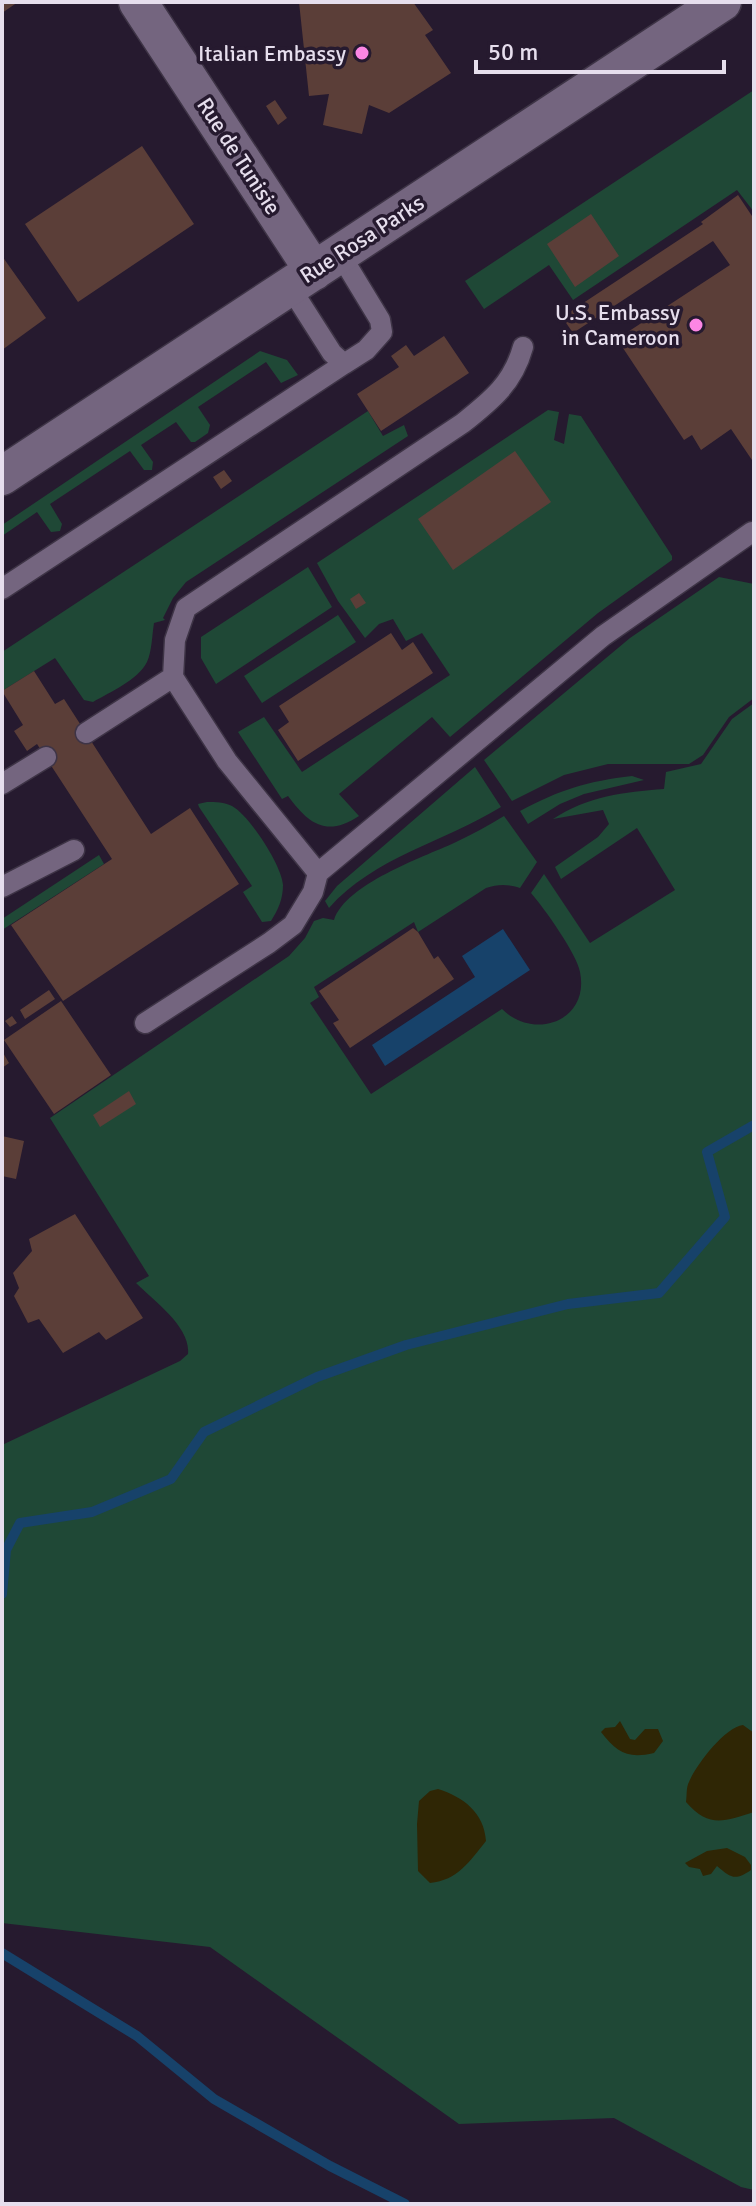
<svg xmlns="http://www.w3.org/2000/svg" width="756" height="2206" font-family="Signika,sans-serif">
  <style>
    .green { fill: #1f4836 }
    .sand { fill: #2f2605 }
    .water { fill: #17426a }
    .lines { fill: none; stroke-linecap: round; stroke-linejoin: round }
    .stream { stroke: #17426a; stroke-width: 10 }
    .building { fill: #5b3e38 }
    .lane-casing { stroke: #3e3446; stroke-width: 23 }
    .street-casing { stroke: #3e3446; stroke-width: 41 }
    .lane { stroke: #74657f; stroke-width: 20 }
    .street { stroke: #74657f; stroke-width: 38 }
    .poi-dot { fill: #fc86e4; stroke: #261a2f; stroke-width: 3 }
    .labels { text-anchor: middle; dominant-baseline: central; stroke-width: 7; stroke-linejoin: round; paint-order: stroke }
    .poi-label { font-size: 22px; fill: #e6deed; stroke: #261a2f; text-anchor: end }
    .street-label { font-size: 22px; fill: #e6deed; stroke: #261a2f }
  </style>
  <rect width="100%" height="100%" fill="#261a2f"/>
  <path class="green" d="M754 90V212L737 190 573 300 549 265 484 309 465 281Z
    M260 351 287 360 298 375 281 383 266 362 198 407 210 425 208 433 195 442H191L176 422 141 445 153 462 152 470H144L130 451 50 504 62 524 60 531 51 532 37 512 2 536V525Z
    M548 410 559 412 554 440 564 444 569 414 581 416 672 556V560L598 613 450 737 432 717 339 794 359 816C326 838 308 823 288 796L282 799 238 732 264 717 302 772 450 675 422 633 406 641 393 619 379 624 365 638 338 601 317 563Z
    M368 411 383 436 404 425 408 436 186 582 173 598 163 618 165 620 154 623C152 635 152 651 147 662 138 680 110 692 93 702L84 700 55 658 2 691V652Z
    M308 567 332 607 216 684 201 658V637Z
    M719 577 754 584V698L729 717 703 755 689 764H608L564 775 512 801 484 760 630 638Z
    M338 615 356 642 262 703 244 676Z
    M754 703V2190L741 2187 614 2118 459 2124 210 1947 2 1923V1445L180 1361 188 1354C191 1327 154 1301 136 1283L149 1276 50 1118 289 956 305 938 314 921 323 918 334 920C346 884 421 858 454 843 471 835 488 826 504 816L537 862 520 888C508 884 498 884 486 888L418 932 414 922 314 987 319 997 310 1003 371 1094 502 1009C534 1041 590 1021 580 972 577 954 544 908 531 893L544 874 590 943 675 890 637 828 561 879 555 867 598 837 609 824 603 810 553 819C588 796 624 792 664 789L666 772 701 764 732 719Z
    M475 767 501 807C444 842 374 857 329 908L325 901 337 886Z
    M632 776 644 780 584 794 560 804 528 824 520 811C559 790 588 781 632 776Z
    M207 802C216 802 224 802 232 806 250 816 282 866 283 885 283 899 278 910 271 921L262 922 243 892 252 886 199 807 198 804Z
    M99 855 104 864 2 930V919Z"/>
  <path class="sand" d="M620 1721 630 1739 635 1740 645 1729H658L663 1741 654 1753C628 1759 617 1753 601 1732L605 1728 615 1727Z
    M743 1725 754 1733V1812C723 1822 709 1828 686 1802 687 1796 686 1787 689 1782 696 1765 725 1727 743 1725Z
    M438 1789C463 1797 484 1812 486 1841 469 1862 458 1880 430 1883L418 1871 417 1824 419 1801 430 1791Z
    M727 1848 745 1857 751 1865V1870C735 1881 731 1878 717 1866L711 1874 703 1876 700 1869 689 1867 685 1863 707 1851Z"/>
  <path class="water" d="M503 929 530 970 385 1066 372 1045 475 977 462 956Z"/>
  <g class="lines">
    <path class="stream" d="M2 1594 6 1550 20 1523 92 1512 171 1479 204 1432 317 1377 406 1345 568 1304 659 1293 725 1217 707 1152 754 1125
      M2 1953 137 2036 214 2099 330 2166 405 2204"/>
  </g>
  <path class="building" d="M2 2H18L2 13Z
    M299 2H369L370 4 373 2H413L433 30 425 35 451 73 389 113 369 105 362 134 323 125 329 94 309 96Z
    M275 100 287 118 278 125 266 106Z
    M142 146 194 224 78 302 25 224Z
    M738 195 754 219V463L731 429 701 450 692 435 684 440 617 339 730 265 713 241 573 333 562 317 703 224 701 222Z
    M591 214 619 256 575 287 547 244Z
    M2 256 46 318 2 350Z
    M444 336 469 373 381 431 357 394 399 367 391 356 406 345 414 356Z
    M515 451 551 502 453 570 418 519Z
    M224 470 232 481 221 489 213 477Z
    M359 593 366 603 356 609 350 599Z
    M391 633 402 650 413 642 433 673 298 761 278 730 289 722 279 706Z
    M34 671 55 704 64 699 151 834 190 808 239 884 63 1001 11 925 112 859 37 744 27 751 14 731 23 725 2 691Z
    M413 928 418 932 434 959 438 956 454 979 350 1048 333 1023 339 1020 319 991Z
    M49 990 55 999 25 1019 20 1010Z
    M61 1001 111 1075 54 1114 4 1040Z
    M12 1016 17 1023 10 1027 5 1021Z
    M2 1051 9 1063 2 1068Z
    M129 1091 136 1104 100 1127 93 1115Z
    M2 1136 24 1141 16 1179 2 1176Z
    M75 1214 143 1318 106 1340 99 1332 63 1353 39 1319 28 1323 14 1296 19 1288 13 1273 32 1251 29 1239Z"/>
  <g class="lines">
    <defs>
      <path id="lane" d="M290 287 332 353 344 364 366 350 382 332 380 320 340 254
        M2 589 344 364
        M173 677 175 640 186 608 463 423C492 400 513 383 523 347
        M86 733 173 677 227 761 318 873 603 636 752 532
        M2 784 46 757
        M2 887 74 850
        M145 1023 269 943 293 925 313 892 318 873"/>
      <path id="street" d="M138 2 314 271
        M2 476 722 2"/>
    </defs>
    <use href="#lane" class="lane-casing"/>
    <use href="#street" class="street-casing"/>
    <use href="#lane" class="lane"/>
    <use href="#street" class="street"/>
  </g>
  <g class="poi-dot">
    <circle cx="362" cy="53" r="8"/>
    <circle cx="696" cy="325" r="8"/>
  </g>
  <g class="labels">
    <g class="poi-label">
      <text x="346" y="53">Italian Embassy</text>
      <text x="680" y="312">U.S. Embassy<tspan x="680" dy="25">in Cameroon</tspan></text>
    </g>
    <g class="street-label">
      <text transform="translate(239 156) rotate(57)">Rue de Tunisie</text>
      <text transform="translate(362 239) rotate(-33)">Rue Rosa Parks</text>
    </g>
  </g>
  <rect width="756" height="2206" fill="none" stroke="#e6deed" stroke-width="8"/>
  <path d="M476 60v12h248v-12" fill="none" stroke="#e6deed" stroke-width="4"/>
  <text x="488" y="60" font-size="24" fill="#e6deed" stroke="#261a2f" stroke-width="6" paint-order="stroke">50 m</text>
</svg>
